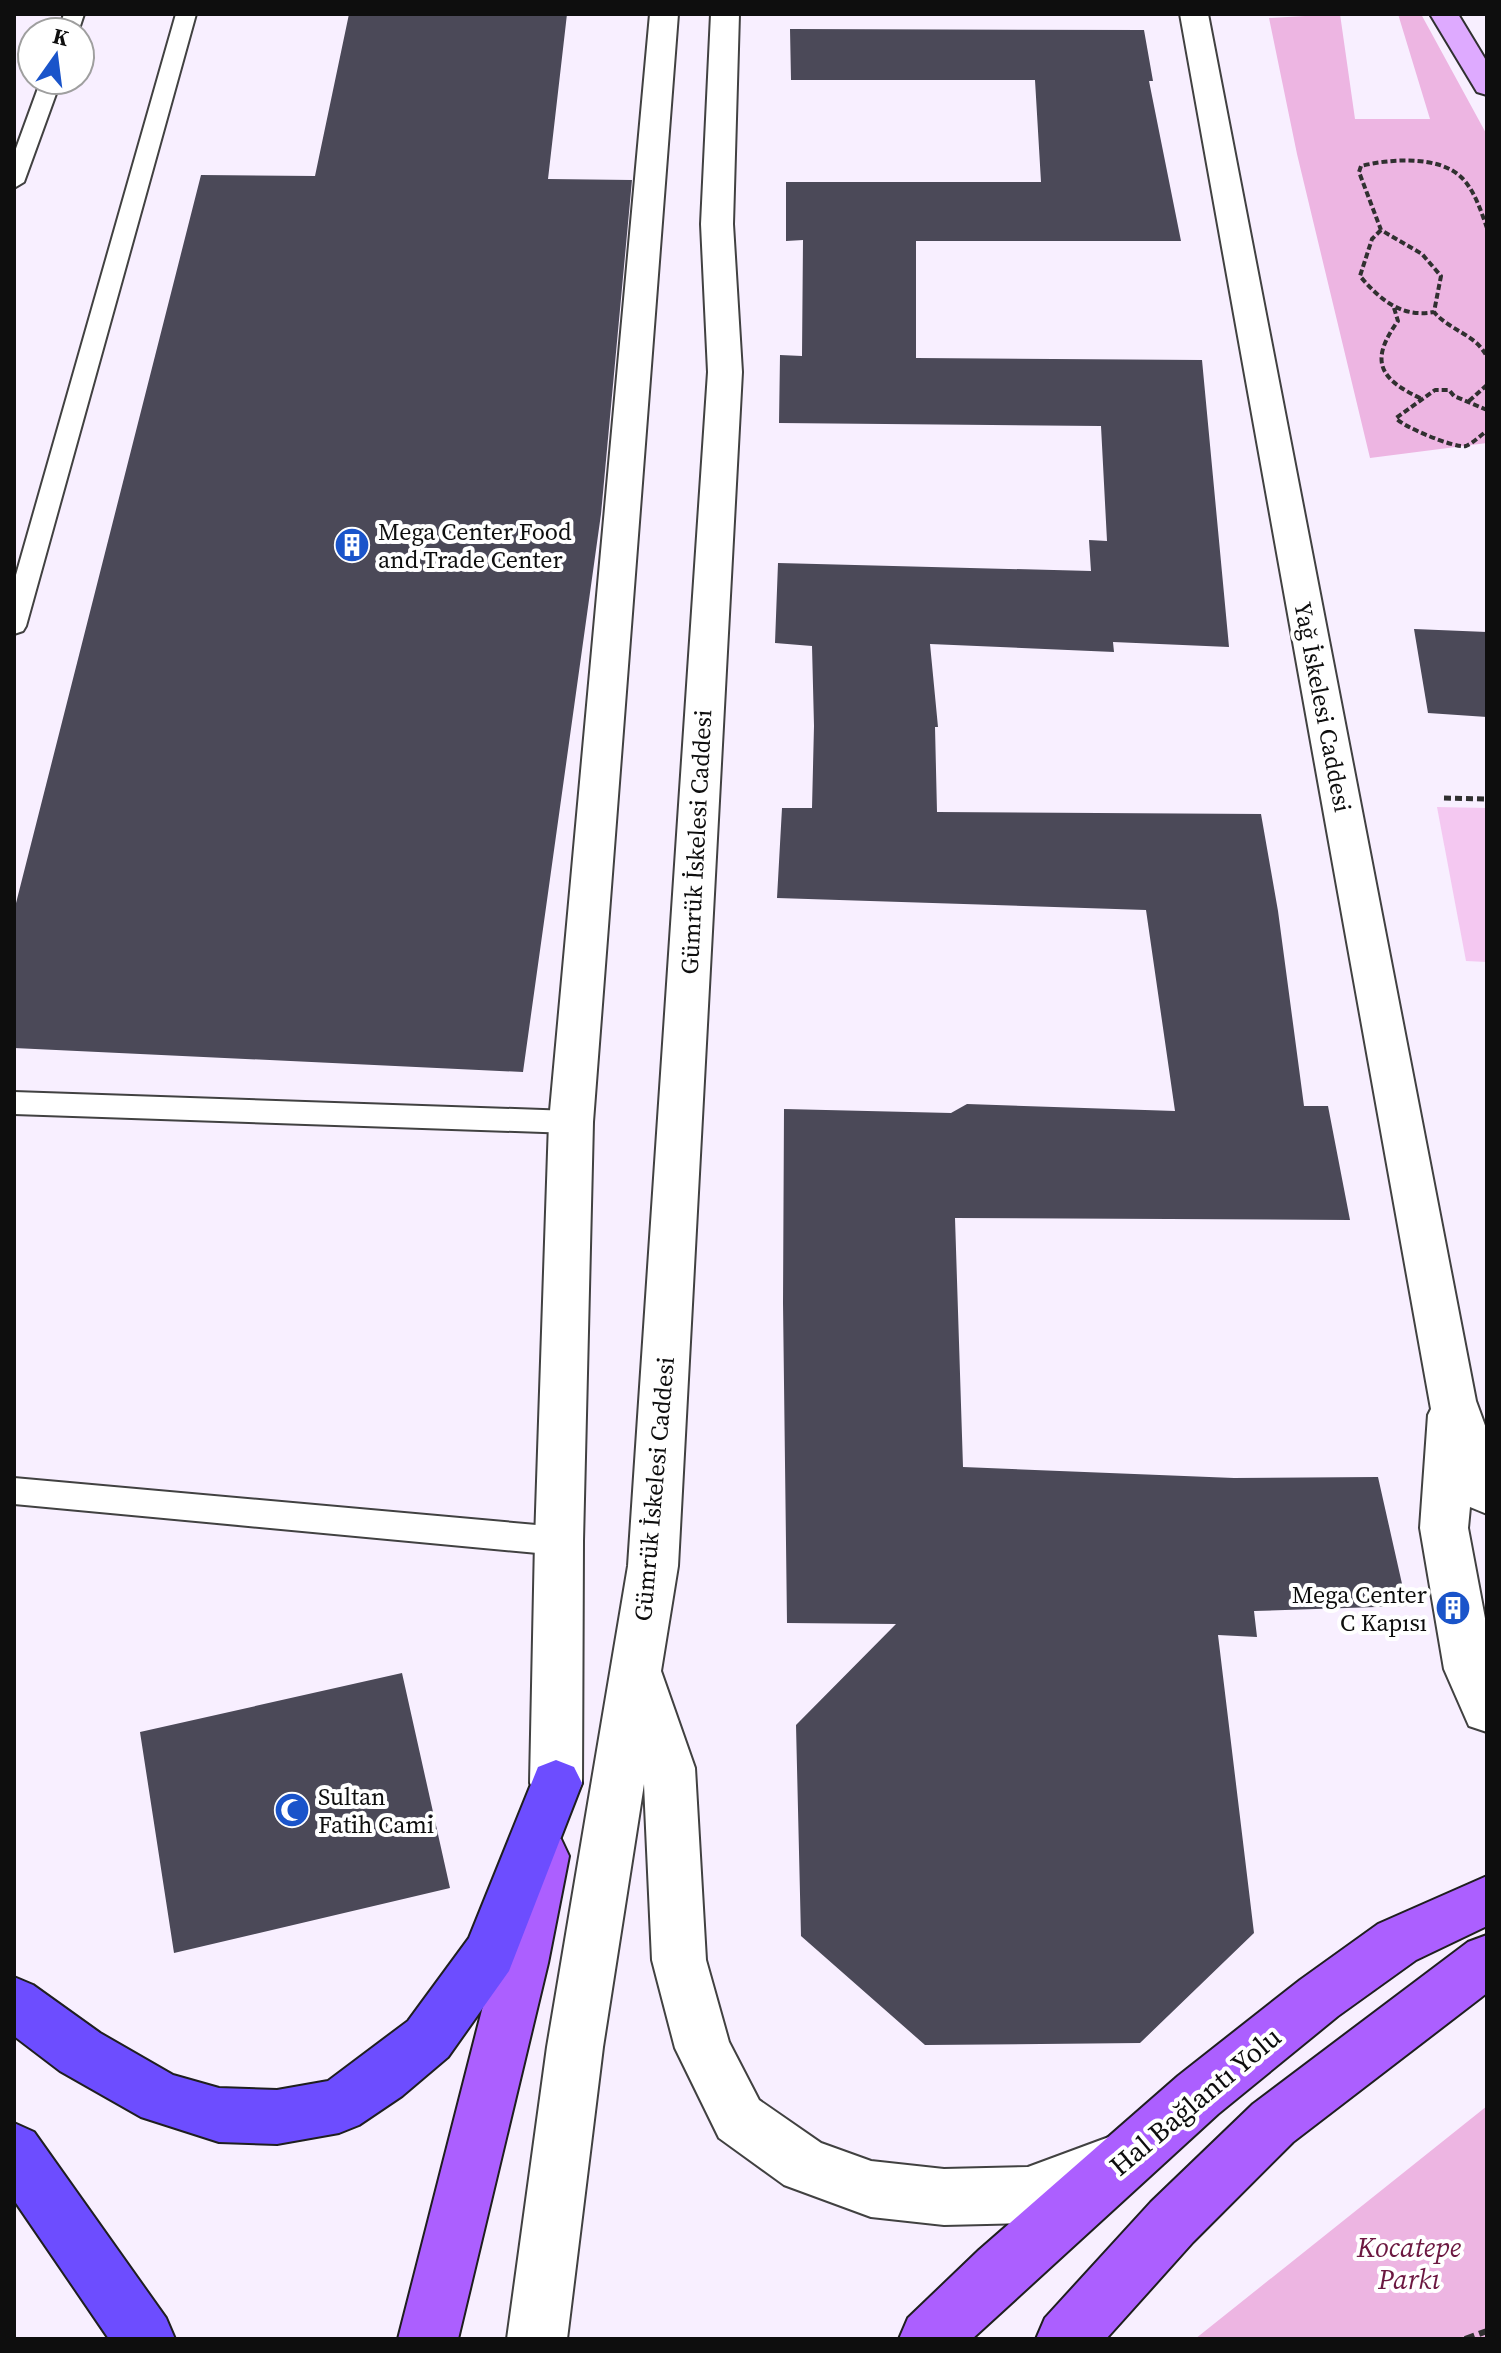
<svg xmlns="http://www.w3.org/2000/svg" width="1501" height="2353" font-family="'Source Serif 4',serif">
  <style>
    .green { fill: #edb5e2 }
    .pitch { fill: #f4c8f1 }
    .building { fill: #4b4958 }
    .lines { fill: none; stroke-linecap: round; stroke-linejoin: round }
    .lane-casing { stroke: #414141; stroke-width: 4 }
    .street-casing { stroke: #414141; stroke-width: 4 }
    .secondary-casing { stroke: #303030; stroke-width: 4 }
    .primary-casing { stroke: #1f1f1f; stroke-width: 4 }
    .highway-casing { stroke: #1f1f1f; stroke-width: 4 }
    .path-far2 { stroke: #303030; stroke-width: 4; stroke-dasharray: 6 3; stroke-linecap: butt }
    .path-far1 { stroke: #303030; stroke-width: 5; stroke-dasharray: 7 4; stroke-linecap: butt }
    .path { stroke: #303030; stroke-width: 6; stroke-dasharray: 10 5; stroke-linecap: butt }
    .lane { fill: #fff; fill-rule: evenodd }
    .street { fill: #fff; fill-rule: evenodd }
    .secondary { fill: #deaaff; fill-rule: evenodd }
    .primary { fill: #ac5fff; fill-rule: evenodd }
    .highway { fill: #6d4dff; fill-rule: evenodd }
    .labels { text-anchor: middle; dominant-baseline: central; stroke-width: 8; stroke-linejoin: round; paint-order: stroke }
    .poi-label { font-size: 24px; fill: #0e0e0e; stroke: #fff; text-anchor: start }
    .street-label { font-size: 24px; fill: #0e0e0e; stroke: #fff }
    .near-street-label { font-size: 28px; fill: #0e0e0e; stroke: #fff }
    .near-park-label { font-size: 28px; font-style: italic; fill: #6c1841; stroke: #fff }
  </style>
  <rect width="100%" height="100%" fill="#f8efff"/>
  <path class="green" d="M1340 14 1355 119H1430L1398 14H1421L1487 135V443L1370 458 1297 154 1269 18Z
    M1487 2106V2339H1195Z"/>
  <path class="pitch" d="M1437 807 1487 808V962L1466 961Z"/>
  <path class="building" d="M349 14H567L548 179 632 180 601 514 523 1072 14 1048V911L201 175 315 176Z
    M790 29 1144 30 1153 81H1149L1181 241H916V358L1202 360 1229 647 1113 642 1114 652 930 644 938 727H935L937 812 1261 814 1278 911 1304 1106H1328L1350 1220 955 1218 963 1467 1234 1478 1378 1477 1407 1606 1254 1611 1257 1637 1218 1635 1254 1933 1140 2043 925 2045 801 1936 796 1725 896 1624 787 1623 783 1303 784 1109 951 1113 967 1104 1175 1111 1146 910 777 898 782 808H812L814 726 812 646 775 643 778 563 1091 571 1089 540 1107 541 1101 426 779 423 780 355 802 356 803 240 786 241V182H1041L1035 80H791Z
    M1414 629 1487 632V717L1428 713Z
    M402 1673 450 1888 174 1953 140 1732Z"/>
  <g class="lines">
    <defs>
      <path id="lane" d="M64 14H84L78 32H58Z
        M176 14H196L26 626 23 631 14 634V582Z
        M41 80H61L24 182 14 188V154Z
        M14 1092 571 1111 581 1114 586 1122 581 1130 571 1133 14 1114Z
        M14 1478 559 1527 571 1531 576 1541 571 1551 559 1555 14 1504Z"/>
      <path id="street" d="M650 14H678L593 1122 583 1541 582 1783 574 1799 556 1806 538 1799 530 1783 535 1541 549 1122Z
        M711 14H739L733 224 742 372 678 1566 661 1671 695 1768 706 1960 729 2042 759 2100 821 2143 871 2161 944 2169 1028 2167 1109 2137 1129 2145 1138 2165 1129 2185 1028 2223 944 2225 871 2217 784 2185 719 2138 675 2048 652 1960 644 1784 603 2047 567 2339H507L547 2047 628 1566 708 372 701 224Z
        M1180 14H1208L1476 1401 1487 1431V1514L1470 1507 1468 1528 1487 1629V1732L1469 1726 1444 1669 1420 1528 1428 1415 1431 1409Z"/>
      <path id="secondary" d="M1430 14H1458L1487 62V95L1477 92Z"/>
      <path id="primary" d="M542 1832 561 1839 569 1856 548 1963 458 2339H398L494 1963 515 1856 523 1839Z
        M1487 1876V1926L1416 1960 1338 2016 1218 2114 972 2339H899L908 2318 979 2250 1178 2076 1300 1980 1378 1924Z
        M1487 1935V1993L1293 2142 1193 2242 1106 2339H1036L1045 2318 1151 2202 1253 2104 1468 1942Z"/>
      <path id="highway" d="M556 1760 574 1767 582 1783 509 1971 448 2057 402 2096 359 2125 339 2133 277 2144 219 2142 141 2117 60 2071 14 2036V1977L33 1985 100 2033 173 2075 219 2088 277 2090 328 2081 408 2021 469 1938 538 1767Z
        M14 2123 34 2132 166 2318 175 2339H109L14 2200Z"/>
    </defs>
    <use href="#lane" class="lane-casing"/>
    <use href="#street" class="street-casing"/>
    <use href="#secondary" class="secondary-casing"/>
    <use href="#primary" class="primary-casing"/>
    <use href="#highway" class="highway-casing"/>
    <path class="path-far2" d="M1487 228C1481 211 1474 189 1461 177 1438 155 1389 159 1361 166L1359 172 1381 230 1422 254 1441 276 1434 312C1450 331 1476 334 1487 357
      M1381 230 1372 239 1360 276C1380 300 1402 318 1434 312
      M1394 308 1398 321C1369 361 1379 379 1422 399
      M1469 401 1487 385
      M1487 410 1454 396 1449 390H1435L1396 418C1401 426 1456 449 1466 446 1473 443 1481 435 1487 431"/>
    <path class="path-far1" d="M1444 798 1487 799"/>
    <path class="path" d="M1465 2339 1487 2331"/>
    <use href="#lane" class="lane"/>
    <use href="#street" class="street"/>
    <use href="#secondary" class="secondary"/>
    <use href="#primary" class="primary"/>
    <use href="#highway" class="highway"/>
  </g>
  <defs>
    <symbol id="building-disc" viewBox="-11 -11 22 22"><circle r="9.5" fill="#1a54ca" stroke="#fff"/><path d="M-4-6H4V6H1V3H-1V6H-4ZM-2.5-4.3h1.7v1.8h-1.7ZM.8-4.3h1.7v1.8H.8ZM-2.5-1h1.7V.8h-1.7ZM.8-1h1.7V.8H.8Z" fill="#fff"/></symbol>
    <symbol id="mosque-disc" viewBox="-11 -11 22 22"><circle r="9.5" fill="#1a54ca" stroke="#fff"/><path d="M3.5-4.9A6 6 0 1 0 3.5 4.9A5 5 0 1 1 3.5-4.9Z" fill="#fff"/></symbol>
  </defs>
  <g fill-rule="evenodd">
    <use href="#building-disc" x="332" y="525" width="40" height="40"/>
    <use href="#building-disc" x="1433" y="1588" width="40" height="40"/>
    <use href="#mosque-disc" x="272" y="1790" width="40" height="40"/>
  </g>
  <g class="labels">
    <g class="poi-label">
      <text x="378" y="531">Mega Center Food<tspan x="378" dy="28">and Trade Center</tspan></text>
      <text x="1427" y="1594" text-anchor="end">Mega Center<tspan x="1427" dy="28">C Kapısı</tspan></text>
      <text x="318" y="1796">Sultan<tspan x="318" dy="28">Fatih Cami</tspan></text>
    </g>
    <g class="street-label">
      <text transform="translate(1323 707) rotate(79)">Yağ İskelesi Caddesi</text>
      <text transform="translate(696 842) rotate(-87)">Gümrük İskelesi Caddesi</text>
      <text transform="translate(654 1489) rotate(-85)">Gümrük İskelesi Caddesi</text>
    </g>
    <g class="near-street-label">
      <text transform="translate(1195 2101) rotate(-40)">Hal Bağlantı Yolu</text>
    </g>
    <g class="near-park-label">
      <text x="1409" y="2247">Kocatepe<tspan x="1409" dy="32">Parkı</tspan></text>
    </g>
  </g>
  <rect width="1501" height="2353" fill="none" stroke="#0e0e0e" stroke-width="32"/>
  <g transform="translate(56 56) rotate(14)"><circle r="38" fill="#ffffff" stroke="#9f9f9f" stroke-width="2"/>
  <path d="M0-6L14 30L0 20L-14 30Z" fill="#1a54ca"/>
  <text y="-12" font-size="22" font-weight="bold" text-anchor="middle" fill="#0e0e0e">K</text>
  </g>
</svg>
